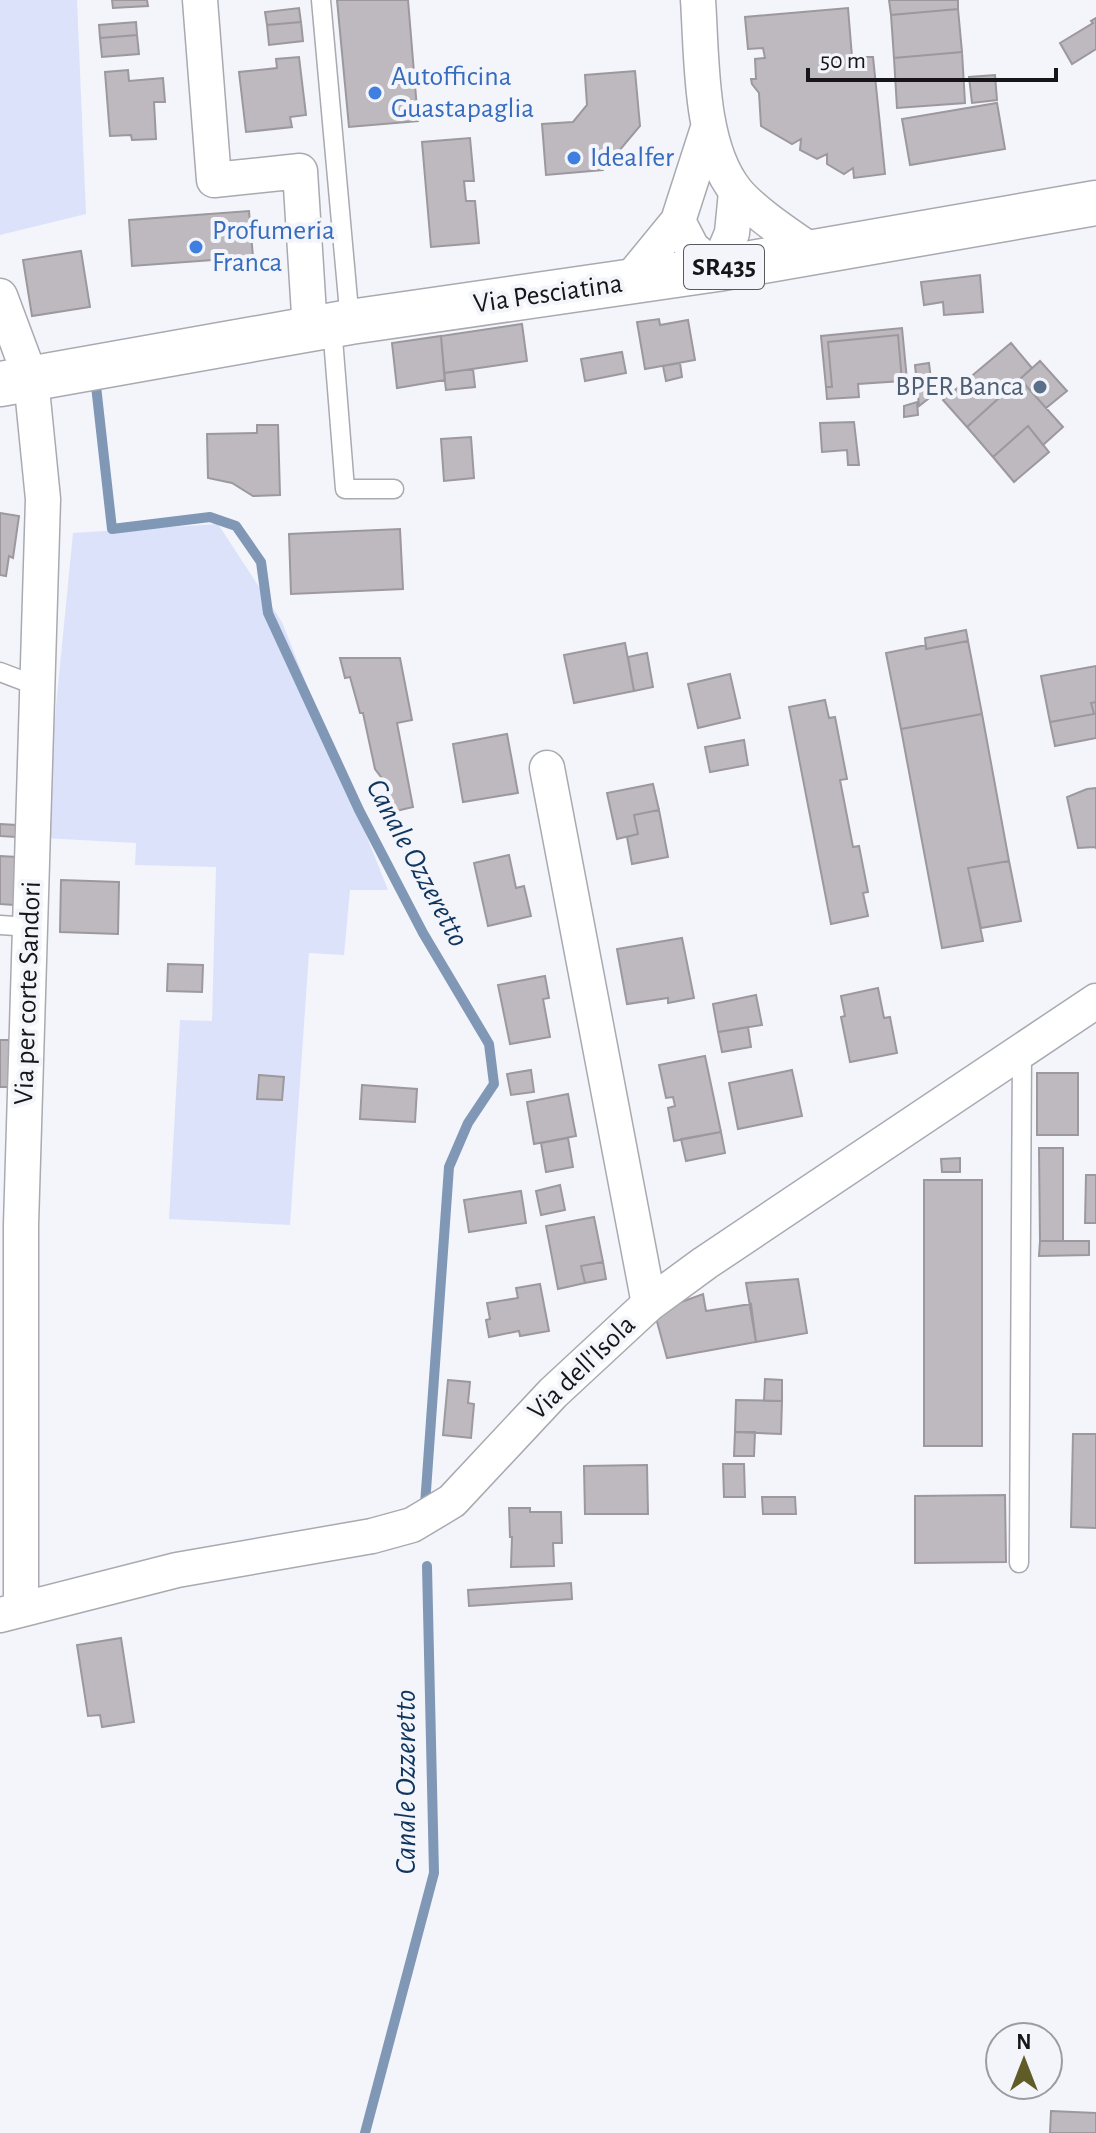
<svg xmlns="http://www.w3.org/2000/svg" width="1096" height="2133" font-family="'Alegreya Sans',sans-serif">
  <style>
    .green { fill: #dde2fb }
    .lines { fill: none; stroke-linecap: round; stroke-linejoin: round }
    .stream { stroke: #8098b6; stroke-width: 10 }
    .building { fill: #bdb9be; stroke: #9c989d; stroke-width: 2 }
    .lane-casing { stroke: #a9aab0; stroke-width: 21 }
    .street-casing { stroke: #a9aab0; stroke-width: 37 }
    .primary-casing { stroke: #a9aab0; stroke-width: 47 }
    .lane { stroke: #fff; stroke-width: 18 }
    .street { stroke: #fff; stroke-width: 34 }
    .primary { stroke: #fff; stroke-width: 44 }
    .shop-dot { fill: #3f7fe0; stroke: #f3f5fb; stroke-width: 3 }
    .service-dot { fill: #5c6f8a; stroke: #f3f5fb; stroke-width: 3 }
    .labels { text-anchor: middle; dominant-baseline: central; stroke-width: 8; stroke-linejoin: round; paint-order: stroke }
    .shield { fill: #f3f5fb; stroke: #58595c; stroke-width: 2 }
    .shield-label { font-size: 26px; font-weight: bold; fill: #161618 }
    .shop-label { font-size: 28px; fill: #366cbe; stroke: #f3f5fb; text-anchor: start }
    .street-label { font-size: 28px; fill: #161618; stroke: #f3f5fb }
    .service-label { font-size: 28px; fill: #4e5e75; stroke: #f3f5fb; text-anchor: end }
    .water-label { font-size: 30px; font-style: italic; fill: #0f355f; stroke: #f3f5fb }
  </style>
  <rect width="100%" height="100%" fill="#f3f5fb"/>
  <path class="green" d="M0 0H77L86 214 0 235Z
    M218 524 282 622 388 890H350L344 955 309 953 290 1225 169 1219 180 1020 212 1021 216 867 135 865 136 843 43 838 73 533Z"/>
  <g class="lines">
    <path class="stream" d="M95 377 112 529 210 517 236 526 261 562 268 613 359 810 423 933 489 1044 494 1084 468 1123 449 1167 425 1505
      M365 2133 434 1873 427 1566"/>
  </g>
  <path class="building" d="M112 0H147L148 6 113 8Z
    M337 0H408L418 121 349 127Z
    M889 0H958V9L891 15Z
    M299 8 301 22 267 25 265 12Z
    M848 8 852 57H873L885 174 854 178 853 168 844 174 827 164V154L817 159 800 150 801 139 792 144 761 126 759 93 752 84 751 79H756L755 59 765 58 763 48 748 49 745 17Z
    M958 9 962 52 894 58 891 15Z
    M1096 18V49L1072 64 1060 43 1093 23 1091 21Z
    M136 22 137 35 100 38 99 25Z
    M301 22 303 41 269 45 267 25Z
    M137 35 139 54 102 57 100 38Z
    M962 52 965 103 897 108 894 58Z
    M299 57 306 115 290 117 292 127 246 132 239 72 277 68 276 59Z
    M128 70 129 81 163 78 165 102H154L156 139 132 140 131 135 110 136 105 72Z
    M635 71 640 126 603 170 546 175 542 124 573 122 587 105 585 75Z
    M995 75 997 100 972 103 969 77Z
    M997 103 1005 149 910 165 902 119Z
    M470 138 474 181H464L466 201H475L479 243 431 247 422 142Z
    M249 211 253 257 132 266 129 220Z
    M81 251 90 307 32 316 23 260Z
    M980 275 983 312 944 315 943 302 924 305 921 282Z
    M659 319 660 325 688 320 695 360 645 369 637 322Z
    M522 324 527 361 444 373 441 336Z
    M902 328 907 380 902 381 898 335 828 342 832 387H826L821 336Z
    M898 335 902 381 858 384 859 397 827 399 826 387H832L828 342Z
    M441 336 445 380 397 388 392 343Z
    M1011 343 1032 368 967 427 943 400Z
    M622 352 626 373 585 381 581 359Z
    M1040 361 1067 391 1046 408 1020 379Z
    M680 363 682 377 666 381 663 366Z
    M929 363 933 395 919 406 915 365Z
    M473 369 475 387 446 390 444 373Z
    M1020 379 1063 427 1043 445 1028 426 993 457 967 427Z
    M917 402 918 415 904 417V406Z
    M854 422 859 465H848L847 450 822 452 820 423Z
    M257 425H278L280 495 253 496 232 483 208 478 207 434 257 433Z
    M1028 426 1049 452 1014 482 993 457Z
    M471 437 474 478 444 481 441 439Z
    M0 513 19 516 13 558 9 556 6 576 0 575Z
    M400 529 403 589 291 594 289 534Z
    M966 630 968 641 926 649 925 638Z
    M968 641 982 714 901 729 886 653 926 645V649Z
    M625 643 634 691 574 703 564 655Z
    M647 653 653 687 634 691 628 657Z
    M340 658H400L412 720 397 723 413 807 396 811 384 781 375 769 363 713H360L350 677 345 678Z
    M1096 666V702L1091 703 1094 714 1050 722 1041 676Z
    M730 674 740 718 698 728 688 684Z
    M825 700 829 718 835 717 847 779 840 780 853 847 859 846 868 892 863 893 868 916 831 924 789 707Z
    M1096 702V738L1055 746 1050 722 1094 714 1091 703Z
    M982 714 1009 861 968 868 983 941 942 948 901 729Z
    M507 734 518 793 463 802 453 744Z
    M744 740 748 765 710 772 705 747Z
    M653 784 659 810 634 815 638 834 617 839 607 793Z
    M1096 788V848L1095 847 1078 848 1067 797 1087 789Z
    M659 810 668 857 632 864 627 837 638 834 634 815Z
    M0 824 17 825 16 837 0 836Z
    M509 855 516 888 524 886 531 916 488 926 474 863Z
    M0 856 17 857 14 905 0 904Z
    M1009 861 1021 921 981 928 968 868Z
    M61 880 119 882 118 934 60 932Z
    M682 938 694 998 668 1003V998L627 1004 617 949Z
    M168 964 203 965 202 992 167 991Z
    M545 976 549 998 543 999 550 1037 510 1044 498 985Z
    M878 988 884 1018 890 1017 897 1053 850 1062 841 1017 845 1016 841 996Z
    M756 995 762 1025 718 1032 713 1004Z
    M748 1027 751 1047 722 1052 718 1032Z
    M0 1040H16L14 1087H0Z
    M705 1056 721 1132 674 1141 668 1108 675 1106 673 1097 666 1098 659 1065Z
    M531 1070 534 1092 511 1095 507 1074Z
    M792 1070 802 1116 738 1129 729 1083Z
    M1037 1073H1078V1135H1037Z
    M259 1075 284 1077 282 1100 257 1099Z
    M362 1085 417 1089 415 1122 360 1119Z
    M568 1094 576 1136 534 1144 527 1102Z
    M721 1132 725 1153 686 1161 681 1139Z
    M568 1138 573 1167 546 1172 541 1143Z
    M1039 1148H1063V1241H1040Z
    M960 1158V1172H942L941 1159Z
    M1086 1175H1096V1223H1085Z
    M924 1180H982V1446H924Z
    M560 1185 565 1210 541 1215 536 1191Z
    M521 1191 526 1223 469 1232 464 1200Z
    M594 1217 603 1262 581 1266 585 1283 558 1289 546 1226Z
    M1040 1241H1089V1255L1039 1256Z
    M603 1262 606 1279 585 1283 581 1266Z
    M798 1279 807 1333 756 1342 746 1283Z
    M540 1284 549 1331 520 1336 519 1331 489 1337 486 1320 490 1319 487 1303 518 1298 516 1288Z
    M703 1294 706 1311 751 1304 756 1342 667 1358 656 1318 676 1304Z
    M765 1379 782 1380V1401H764Z
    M448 1380 470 1382 468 1403 474 1404 471 1438 443 1435Z
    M736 1400 782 1401 781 1434 735 1432Z
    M735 1432H755L754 1456H734Z
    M1073 1434H1096V1528L1071 1527Z
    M723 1464H744L745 1497H724Z
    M647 1465 648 1514H585L584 1466Z
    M1005 1495 1006 1562 915 1563V1496Z
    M762 1497H795L796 1514H763Z
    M509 1508H530V1512H561L562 1543H553L554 1566 511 1567 512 1537H510Z
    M571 1583 572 1599 469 1606 468 1590Z
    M121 1638 134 1722 102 1727 100 1715 88 1716 77 1645Z
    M1051 2111 1096 2113V2133H1050Z"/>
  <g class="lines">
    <defs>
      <path id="lane" d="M321 0 350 322
        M332 326 345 489H394
        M0 672 37 686
        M0 925 30 927
        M1019 1563 1022 1051"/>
      <path id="street" d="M200 0 214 180 300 171 310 330
        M698 0C702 57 699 145 736 191 753 212 790 236 813 252
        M678 221 692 248 717 269 732 233 736 192
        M628 282 678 221 708 128
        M0 296 31 379 43 499 21 1225V1609
        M547 768 649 1304
        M0 1615 177 1570 372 1536 412 1525 452 1501 553 1393 649 1304 705 1263 1096 1001"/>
      <path id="primary" d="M0 384 350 322 717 269 1096 203"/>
    </defs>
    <use href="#lane" class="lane-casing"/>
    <use href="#street" class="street-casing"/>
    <use href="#primary" class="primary-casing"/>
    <use href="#lane" class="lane"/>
    <use href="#street" class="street"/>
    <use href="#primary" class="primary"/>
  </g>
  <g class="shop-dot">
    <circle cx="375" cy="93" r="8"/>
    <circle cx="574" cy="158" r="8"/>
    <circle cx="196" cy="247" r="8"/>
  </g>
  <circle class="service-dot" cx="1040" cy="387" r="8"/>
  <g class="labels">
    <rect class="shield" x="684" y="245" width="80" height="44" rx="6"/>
    <g class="shield-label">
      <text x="724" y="267">SR435</text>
    </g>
    <g class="shop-label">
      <text x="391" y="77">Autofficina<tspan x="391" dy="32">Guastapaglia</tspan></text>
      <text x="590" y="158">Idealfer</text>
      <text x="212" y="231">Profumeria<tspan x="212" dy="32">Franca</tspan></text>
    </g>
    <g class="street-label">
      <text transform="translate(548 294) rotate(-8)">Via Pesciatina</text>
      <text transform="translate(28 993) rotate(-88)">Via per corte Sandori</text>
      <text transform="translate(582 1368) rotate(-44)">Via dell'Isola</text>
    </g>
    <g class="service-label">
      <text x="1024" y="387">BPER Banca</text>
    </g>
    <g class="water-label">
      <text transform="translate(417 863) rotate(62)">Canale Ozzeretto</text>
      <text transform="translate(406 1782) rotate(-90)">Canale Ozzeretto</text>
    </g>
  </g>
  <g transform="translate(1024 2061)"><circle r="38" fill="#f3f5fb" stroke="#9b9ca0" stroke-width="2"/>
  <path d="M0-6L14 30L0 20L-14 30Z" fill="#605c28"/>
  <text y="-12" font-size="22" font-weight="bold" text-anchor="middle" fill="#161618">N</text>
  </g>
  <path d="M808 68v12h248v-12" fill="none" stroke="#161618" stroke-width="4"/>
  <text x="820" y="68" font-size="24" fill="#161618" stroke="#f3f5fb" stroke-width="6" paint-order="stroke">50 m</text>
</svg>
